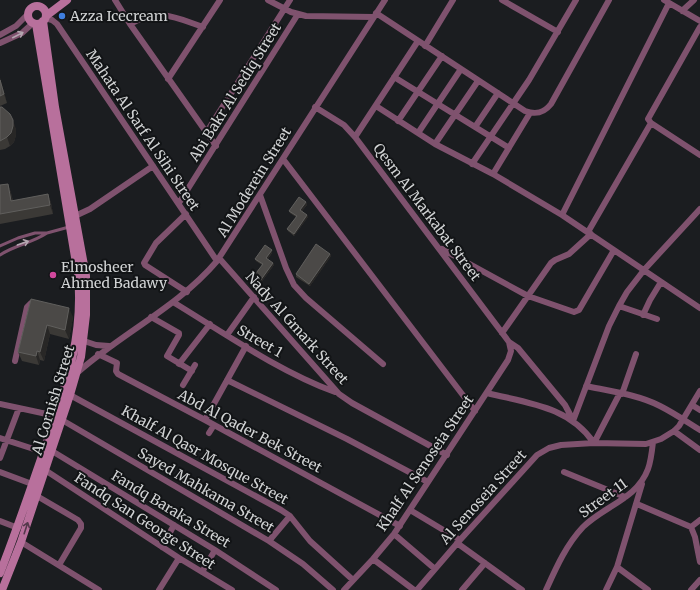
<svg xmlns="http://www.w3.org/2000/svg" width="700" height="590" font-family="Merriweather,serif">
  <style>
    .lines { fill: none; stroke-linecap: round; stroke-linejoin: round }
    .lane { stroke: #7f526e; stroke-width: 3 }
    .street { stroke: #7f526e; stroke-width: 6 }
    .secondary { stroke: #b8709c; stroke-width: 8 }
    .wall { fill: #3b3936 }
    .shaded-wall { fill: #282726 }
    .building { fill: #4b4947; stroke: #605f5d }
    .oneway { stroke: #b4a6b0 }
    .oneway2 { stroke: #54394c }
    .shop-dot { fill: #3f7fe0; stroke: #121416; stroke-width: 1.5 }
    .hotel-dot { fill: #d1479c; stroke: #121416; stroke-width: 1.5 }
    .labels { text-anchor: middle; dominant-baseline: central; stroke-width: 4; stroke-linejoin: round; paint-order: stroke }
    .poi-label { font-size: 14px; fill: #d1d3d4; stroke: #121416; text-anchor: start }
    .street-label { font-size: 14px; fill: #d1d3d4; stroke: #121416 }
  </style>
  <rect width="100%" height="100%" fill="#1b1d20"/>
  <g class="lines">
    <path class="lane" d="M0 246 18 238 35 233H47L69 227
      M0 255C15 245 32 243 47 233"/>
    <path class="street" d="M115 0 130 24 216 146
      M268 0 291 12 306 16 373 17
      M502 0 558 32
      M664 0 700 21
      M682 11 694 0
      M376 13 525 111C536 115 544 113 551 104L609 0
      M45 18 52 20 57 24 217 261
      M130 24C159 8 174 17 203 27
      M700 27 648 119 651 123 700 155
      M0 35 16 26 27 15
      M0 43 22 33 33 23
      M425 46 453 0
      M394 77 509 148
      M168 79 220 0
      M376 106 435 144 493 174 562 215 700 308
      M315 107 344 125 355 137 509 342 511 351 508 360 394 534 373 559 344 590
      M398 121 442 56
      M475 127 498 93
      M206 133 290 0
      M418 133 461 69
      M355 137 418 41
      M435 144 478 81
      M283 159 475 411
      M472 164 529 80 576 0
      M493 174 530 113
      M260 195 286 268 294 285 306 298 383 364
      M179 203 298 14
      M186 214 156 243 144 263 145 265 187 292
      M562 215 669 3
      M75 216 90 209 153 166
      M588 232 651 123
      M442 249 528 296 574 312 579 310 614 250
      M219 258 339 394 352 403 447 455
      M173 302C224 333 280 372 335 392
      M619 306 657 319
      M643 315 650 300 661 282
      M151 317 179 333V335L167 356 192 371
      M502 333 551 263 555 260 569 254 591 234
      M227 335 254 297
      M84 341 96 345 109 346
      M509 342 518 348 565 405 573 420
      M98 354 117 363 116 371 118 374 205 420 400 526
      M15 361 27 307 31 303 36 304
      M179 364 210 324
      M77 373C122 333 178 307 217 261L385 0
      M227 380 347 439 428 482
      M183 385 195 365
      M586 386C610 391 639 395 660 406 674 413 687 422 700 430
      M487 393C527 403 569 406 594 443L620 393
      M622 394 636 354
      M70 395 281 510 290 516 310 541 353 580
      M0 404 56 416
      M692 405 700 410
      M62 420 269 541 303 564 333 590
      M205 420 246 346
      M573 421 609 326 619 306 627 292 644 270 700 209
      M674 431 700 450
      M209 433 214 425
      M0 438 43 452
      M52 451 215 550 276 590
      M0 458 19 408
      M45 470 179 558 232 590
      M0 472 32 484
      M564 472 625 497
      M37 496 78 520 81 524V528L59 565
      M637 504 691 527 695 537 700 562
      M410 510 460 540
      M0 521 18 528
      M691 527 700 520
      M394 534 435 569
      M269 541 290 516
      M21 542 99 590
      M457 543 522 590
      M162 547 174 525
      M373 559 414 590
      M617 567 648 590
      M202 572 215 550
      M159 590 179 558
      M417 590 460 540 537 455 549 448 561 445 594 443 646 444 661 439 674 431 679 426 700 391
      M462 590 485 563
      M546 590C556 568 566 545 583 527 604 506 637 499 648 469 651 461 652 451 653 442
      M606 590 617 567 642 484
      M691 590 700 580"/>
    <path class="secondary" d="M28 15a9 9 0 1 1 18 0a9 9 0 1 1-18 0Z
      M46 16 67 0
      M0 573C16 532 30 491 44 450 64 390 84 340 78 275L36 24
      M2 590 21 542 70 395 81 357 86 315V276L55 107 43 21"/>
  </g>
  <path class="wall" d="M0 78 7 103 0 106Z
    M0 107 16 129V135L14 142 10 146 5 149 0 150Z
    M8 184 11 193 13 201 48 194 51 203 53 214 0 224V185Z
    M306 202 307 205 302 211 308 217 294 236 288 231 287 229 296 217 290 213 289 211Z
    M272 250V253L268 259 273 263 274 265 260 284 254 279 253 277 262 265 256 261 255 259Z
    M330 254 331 256 310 286 296 277V274Z
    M31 299 73 317 69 339 50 334 44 361 40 360 39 365 22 361 18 352Z"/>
  <path class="shaded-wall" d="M0 78 7 103 4 94 0 80Z
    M13 120 16 129V135L14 142 10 146 7 137Z
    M8 184 11 193 14 210 11 201Z
    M48 194 51 203 53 214 50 205Z
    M306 202 307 205 301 212 300 210Z
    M307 215 308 217 294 236V234Z
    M272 250V253L267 260 266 258Z
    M330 254 331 256 310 286 309 284Z
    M273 263 274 265 260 284V281Z
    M69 308 73 317 69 339 65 330Z
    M47 325 50 334 44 361 40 352Z
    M37 351 40 360 39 365 36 356Z"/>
  <path class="building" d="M0 80 4 94 0 96Z
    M0 107H2L10 114 13 120V126L11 133 7 137 0 141Z
    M8 184 11 201 48 194 50 205 0 214V185Z
    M299 197 306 202 300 210 307 215 294 234 287 229 297 216 289 211Z
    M316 244 330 254 309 284 296 274Z
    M265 245 272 250 266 258 273 263 260 281 253 277 263 264 255 259Z
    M31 299 69 308 65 330 47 325 40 352 37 351 36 356 18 352Z"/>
  <defs><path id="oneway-shaft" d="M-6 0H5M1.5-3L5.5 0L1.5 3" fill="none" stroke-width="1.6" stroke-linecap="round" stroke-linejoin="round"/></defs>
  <g class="oneway">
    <use href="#oneway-shaft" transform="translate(18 35) rotate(-27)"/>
    <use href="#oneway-shaft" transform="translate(23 243) rotate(-19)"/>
  </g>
  <use class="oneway2" href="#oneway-shaft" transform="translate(26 528) rotate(-72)"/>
  <circle class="shop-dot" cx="62" cy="16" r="4"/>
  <circle class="hotel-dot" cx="53" cy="275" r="4"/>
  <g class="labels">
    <g class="poi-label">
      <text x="70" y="16">Azza Icecream</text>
      <text x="61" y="267">Elmosheer<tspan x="61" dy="16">Ahmed Badawy</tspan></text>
    </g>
    <g class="street-label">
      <text transform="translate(235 92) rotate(-58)">Abi Bakr Al Sediq Street</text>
      <text transform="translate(143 130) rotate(56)">Mahata Al Sarf Al Sihi Street</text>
      <text transform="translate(254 182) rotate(-58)">Al Moderein Street</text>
      <text transform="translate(427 212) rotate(53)">Qesm Al Markabat Street</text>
      <text transform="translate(297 328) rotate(48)">Nady Al Gmark Street</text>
      <text transform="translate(260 341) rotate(30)">Street 1</text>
      <text transform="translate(53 400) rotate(-73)">Al Cornish Street</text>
      <text transform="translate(250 431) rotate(28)">Abd Al Qader Bek Street</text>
      <text transform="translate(205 455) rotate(29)">Khalf Al Qasr Mosque Street</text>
      <text transform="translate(425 463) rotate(-56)">Khalf Al Senoseia Street</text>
      <text transform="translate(206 490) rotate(30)">Sayed Mahkama Street</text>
      <text transform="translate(483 497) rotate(-48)">Al Senoseia Street</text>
      <text transform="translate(603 498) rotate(-36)">Street 11</text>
      <text transform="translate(171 509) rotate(31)">Fandq Baraka Street</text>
      <text transform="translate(145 521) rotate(33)">Fandq San George Street</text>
    </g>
  </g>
</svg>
